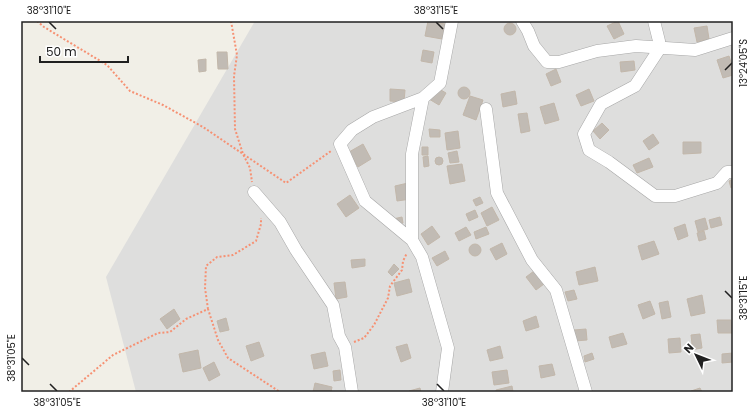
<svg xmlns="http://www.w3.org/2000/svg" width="754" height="413" font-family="Poppins,sans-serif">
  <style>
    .residential { fill: #dededd }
    .building { fill: #c1bbb4; stroke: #c2b7aa }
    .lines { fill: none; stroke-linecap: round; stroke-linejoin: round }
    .street-casing { stroke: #a7a7a7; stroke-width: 13 }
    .path { stroke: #f69173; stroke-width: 2; stroke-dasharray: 2 2; stroke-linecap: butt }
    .street { stroke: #fff; stroke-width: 12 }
    .ticks { fill: none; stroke: #202020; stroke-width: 1.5 }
    .neatline { fill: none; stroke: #202020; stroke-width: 1.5 }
    .ticks-label { font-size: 10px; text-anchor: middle; fill: #202020 }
  </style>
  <rect width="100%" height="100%" fill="#f1efe7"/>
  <path class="residential" d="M255 21H733V392H136L106 277Z"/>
  <path class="building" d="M428 21 445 24 442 39 425 36Z
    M618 21 624 34 614 39 607 26Z
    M504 29a6 6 0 1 1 12 0a6 6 0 1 1-12 0Z
    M707 26 709 39 697 42 694 28Z
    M423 50 434 52 432 63 421 61Z
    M217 52H227L228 69H218Z
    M729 56 733 68V75L723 78 717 60Z
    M206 59V71L199 72 198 60Z
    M634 61 635 70 621 72 620 62Z
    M556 69 561 82 551 86 546 74Z
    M458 93a6 6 0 1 1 12 0a6 6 0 1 1-12 0Z
    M436 87 446 93 439 105 429 99Z
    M390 89 405 90 404 102 390 101Z
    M589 89 594 101 581 106 576 95Z
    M515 91 517 104 503 107 501 94Z
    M470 96 483 100 476 120 463 115Z
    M554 103 559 120 545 124 540 107Z
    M527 113 530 131 521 133 518 114Z
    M602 123 609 130 600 139 593 131Z
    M429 129 440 130V137H430Z
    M458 131 460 148 447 150 445 133Z
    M653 134 659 143 649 150 643 141Z
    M683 142H701V153L683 154Z
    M363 144 371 159 358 167 349 152Z
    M422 147H428V155H422Z
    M457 151 459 162 450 163 448 153Z
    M428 156 429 166 424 167 423 157Z
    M435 161a4 4 0 1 1 8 0a4 4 0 1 1-8 0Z
    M649 158 653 167 637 173 633 165Z
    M462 164 465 181 450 184 447 166Z
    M733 179V187L731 188 729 181Z
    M408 183 411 199 397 201 395 186Z
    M350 195 359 208 346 217 337 204Z
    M480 197 483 203 476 206 473 200Z
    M492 207 499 220 487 226 481 213Z
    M475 210 478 217 469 221 466 214Z
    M402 217 403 223 395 225 393 219Z
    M720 217 722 225 711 228 709 220Z
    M705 218 708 229 698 232 695 221Z
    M685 224 688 236 678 240 674 228Z
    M432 226 440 237 428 245 421 234Z
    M466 227 471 235 459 241 455 233Z
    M486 227 489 234 476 239 474 232Z
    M704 231 706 239 699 241 697 233Z
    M654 241 659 254 642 260 638 246Z
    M502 243 507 254 496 260 490 249Z
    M469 250a6 6 0 1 1 12 0a6 6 0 1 1-12 0Z
    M445 251 449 259 437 266 432 258Z
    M365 259V266L352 268 351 260Z
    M394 264 399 269 392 276 388 272Z
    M595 267 598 281 579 285 576 272Z
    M538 268 548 281 536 290 526 277Z
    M409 279 412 292 397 296 394 283Z
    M345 282 347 297 336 299 334 283Z
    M574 290 577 299 568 301 565 292Z
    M702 295 705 313 691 316 687 299Z
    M650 301 655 314 643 319 638 305Z
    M668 301 671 317 662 319 659 303Z
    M174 309 180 319 167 329 160 319Z
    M536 316 539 327 526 331 523 321Z
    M226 318 229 330 220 332 217 321Z
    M717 320H731L732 333H718Z
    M586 329 587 340 575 341 574 330Z
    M623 333 627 344 612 348 609 337Z
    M700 334 702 348 690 350 689 345 692 344 691 335Z
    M680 338 681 352 669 353 668 339Z
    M259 342 264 356 251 361 246 346Z
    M407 344 411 358 401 362 396 347Z
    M500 346 503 358 490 361 487 350Z
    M198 350 201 368 183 372 179 354Z
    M325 352 328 366 314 369 311 355Z
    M592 353 594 359 585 362 584 356Z
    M733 353V362L722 363V354Z
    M214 362 220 375 209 381 203 368Z
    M552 364 555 375 541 378 539 366Z
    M340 370 341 380 334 381 333 371Z
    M507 370 509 383 494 385 492 372Z
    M315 383 332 387 331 392H313Z
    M512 386 513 392H496V390Z
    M420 388 421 392H409V391Z
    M700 388 702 392H692L691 391Z"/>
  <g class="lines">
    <defs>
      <path id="street" d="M522 21 528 31 534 46 547 62H559L597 51 636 46 695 50 733 38
        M654 21 659 41 660 48 635 86 601 104 584 134 589 150 609 162 655 196H675L717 183 727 172H733
        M486 109 497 193 532 260 556 290 586 392
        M254 192 280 222 296 250 333 305 339 336 345 347 352 392
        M412 240V154L423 98
        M442 392 448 348 422 257 412 240 365 201 340 144 352 130 373 117 423 98 440 83 452 21"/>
    </defs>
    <use href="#street" class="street-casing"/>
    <path class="path" d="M37 21 44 27 107 65 130 91 163 105 203 127 286 183 331 151
      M231 21 237 55 234 76 235 129 243 154 250 168 252 182
      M208 309 205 288 206 266 217 257 233 255 256 241 261 224V218
      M354 342 364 338 374 325 388 298 390 286 402 270 403 261 407 253
      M69 392 113 355 158 333 170 332 186 319 208 309 218 340 228 358 280 392"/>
    <use href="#street" class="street"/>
  </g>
  <path class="ticks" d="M49 22 56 29M436 22 443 29M725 70 732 63M725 291 732 298M22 358 29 365M50 384 57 391M437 384 444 391"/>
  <rect width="754" height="413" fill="none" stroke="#ffffff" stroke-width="44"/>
  <g transform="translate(696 355) rotate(313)" stroke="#ffffff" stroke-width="3" paint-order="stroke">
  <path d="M0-3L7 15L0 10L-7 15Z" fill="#202020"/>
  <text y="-6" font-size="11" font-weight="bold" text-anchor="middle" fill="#202020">N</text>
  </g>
  <path d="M40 56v6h88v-6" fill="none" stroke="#202020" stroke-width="2"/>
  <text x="46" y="56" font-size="12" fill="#202020" stroke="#ffffff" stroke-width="3" paint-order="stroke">50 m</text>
  <rect x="22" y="22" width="710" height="369" class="neatline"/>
  <g class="ticks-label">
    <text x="49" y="14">38°31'10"E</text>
    <text x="436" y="14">38°31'15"E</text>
    <text transform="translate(743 63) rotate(-90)" y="4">13°24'05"S</text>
    <text transform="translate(743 298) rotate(-90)" y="4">38°31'15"E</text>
    <text transform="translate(11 358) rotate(-90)" y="4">38°31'05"E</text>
    <text x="57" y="406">38°31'05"E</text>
    <text x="444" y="406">38°31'10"E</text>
  </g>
</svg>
